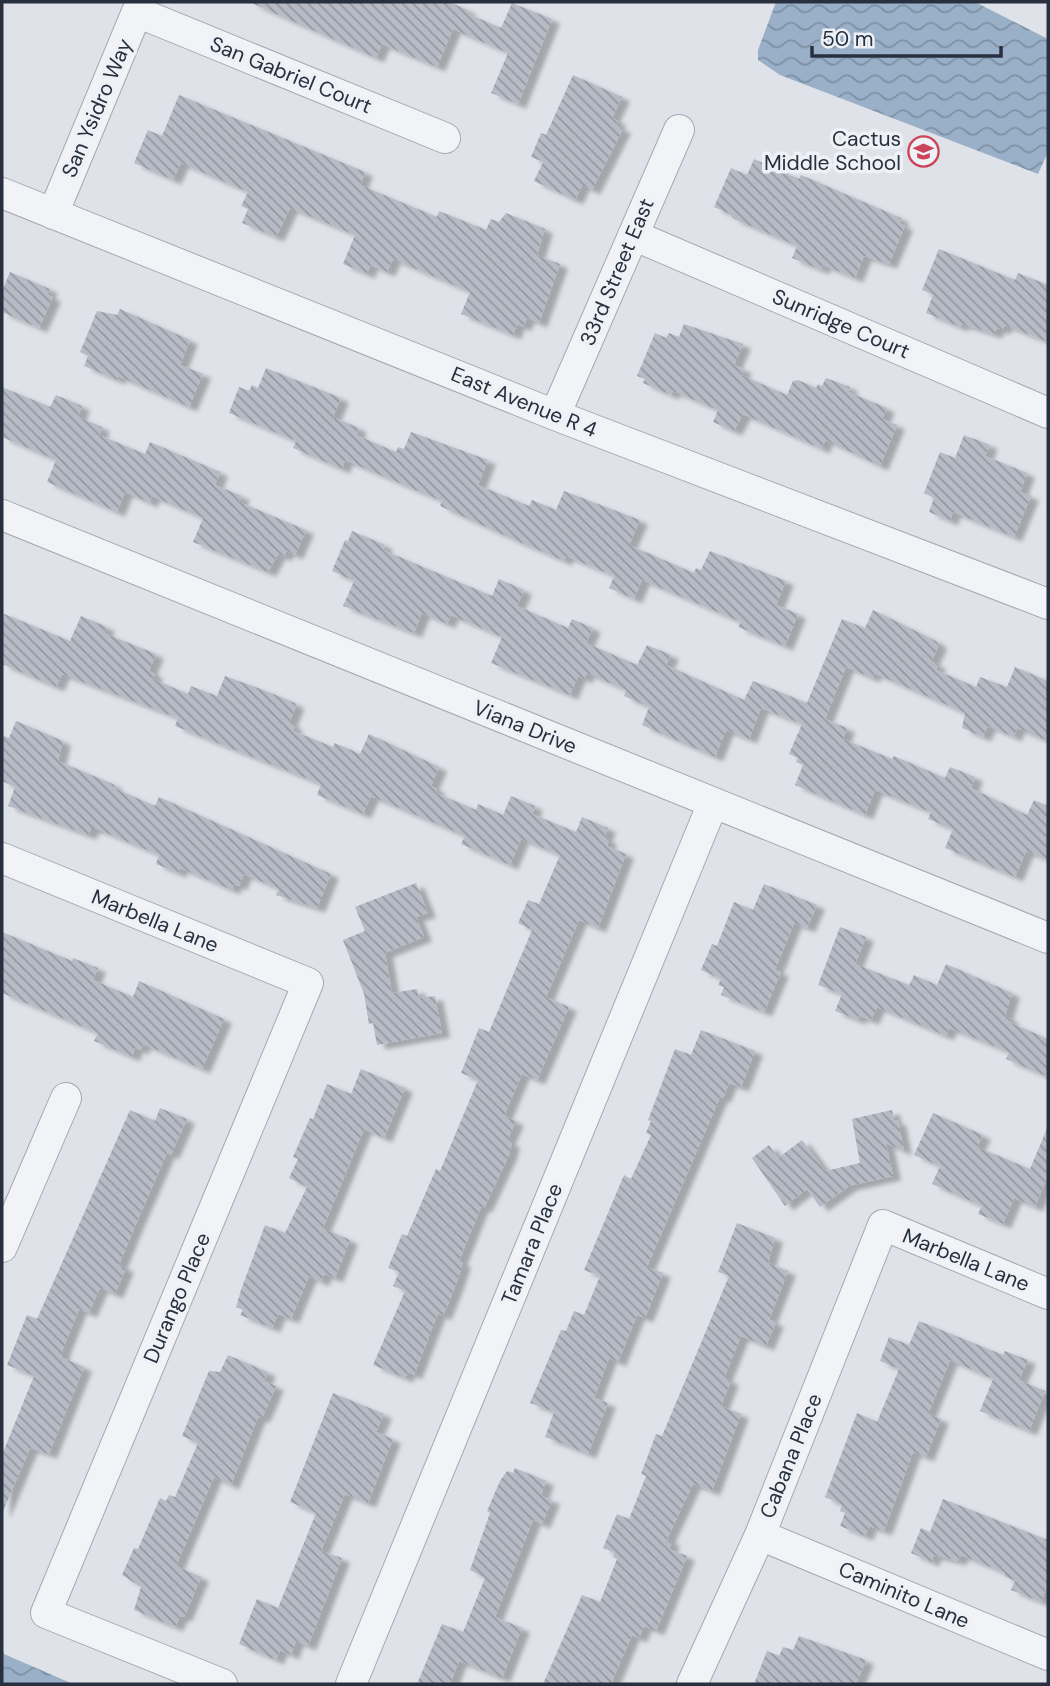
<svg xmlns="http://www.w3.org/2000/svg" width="1050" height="1686" font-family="'DM Sans',sans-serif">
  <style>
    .water { fill: url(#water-waves) }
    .building { fill: url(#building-back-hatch); filter: url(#shadow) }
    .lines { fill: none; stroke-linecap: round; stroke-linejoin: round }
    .minor-casing { stroke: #a4a9b2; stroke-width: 32 }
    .minor { stroke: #f1f3f6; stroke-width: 30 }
    .labels { text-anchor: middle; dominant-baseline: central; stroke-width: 7; stroke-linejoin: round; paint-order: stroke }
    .street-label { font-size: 21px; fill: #28303f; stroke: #eef1f5 }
    .poi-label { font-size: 21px; fill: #28303f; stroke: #eef1f5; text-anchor: end }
  </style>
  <defs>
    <pattern id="water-waves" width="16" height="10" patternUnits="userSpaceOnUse" patternTransform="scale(1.75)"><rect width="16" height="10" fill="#9ab0c8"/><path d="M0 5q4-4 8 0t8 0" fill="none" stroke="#7e90a4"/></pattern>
    <pattern id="building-back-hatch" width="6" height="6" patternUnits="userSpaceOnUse" patternTransform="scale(1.75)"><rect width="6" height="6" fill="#b6bbc5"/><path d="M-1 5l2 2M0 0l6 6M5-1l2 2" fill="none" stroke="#9498a1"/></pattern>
    <filter id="shadow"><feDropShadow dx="8" dy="4.5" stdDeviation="2" flood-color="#0004"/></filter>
  </defs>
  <rect width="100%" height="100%" fill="#dfe2e8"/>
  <path class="water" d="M776 2H975L1048 39V152L1038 174 780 75 758 60V50Z
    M2 1649 4 1654 73 1684H2Z"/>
  <path class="building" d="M249 2H449L468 10 466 13 501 28 512 3 552 19 518 104 491 93 508 53 453 29 437 67 382 44 376 58Z
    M573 75 622 97 612 118 618 121 616 126 623 129 592 190 582 185 575 200 534 181 543 162 531 157 541 133 546 135Z
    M179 95 365 172 360 185 437 217 439 211 486 230 491 219 499 222 506 213 545 229 537 255 560 264 539 323 527 318 523 327 517 324 513 335 461 314 470 292 393 259 387 272 370 265 367 274 343 264 355 235 290 208 276 237 242 223 248 209 241 206 248 192 181 163 173 180 134 163 148 130 162 136Z
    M754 159 799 179 801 175 901 218 899 223 905 226 889 264 864 256 855 278 823 265 821 270 792 258 797 246 734 219 730 214 714 207 731 168 747 175Z
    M939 249 1015 280 1018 273 1048 285V342L1005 325 1002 330 997 328 994 334 962 324 960 327 926 313 933 295 922 290Z
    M10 272 50 289 47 295 53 297 39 328 2 312V291Z
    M120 309 190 340 180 365 203 374 189 407 118 376 117 380 84 366 88 356 80 352 97 311 117 315Z
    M684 324 743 344 734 365 744 369 741 375 787 395 793 381 798 380 816 388 818 384 822 386 826 378 850 387 848 392 887 408 882 419 897 425 880 466 825 440 822 449 743 414 734 431 713 422 718 410 673 391 671 395 643 383 645 379 637 376 655 333 666 338 669 333 679 337Z
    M266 368 341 398 333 417 359 428 356 435 396 452 398 447 404 449 411 432 488 460 478 485 529 506 532 500 556 510 564 491 640 520 629 545 694 573 696 568 701 570 710 551 786 581 776 605 798 614 785 646 738 627 741 622 642 580 634 599 609 588 614 576 566 556 564 561 515 540 440 506 442 501 345 460 342 469 293 448 296 441 229 413 239 387 249 391 252 385 258 388Z
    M2 387 50 407 56 395 82 406 78 417 102 427 99 435 145 454 150 442 220 472 215 485 242 496 239 502 306 530 295 555 286 551 284 557 278 554 268 572 193 542 203 518 152 496 150 503 125 492 117 512 47 482 56 460 2 437Z
    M964 435 990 445 985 456 1027 473 1020 492 1031 496 1014 537 953 512 950 521 929 512 934 498 924 493 940 452 955 458Z
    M352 531 385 545 383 550 492 596 499 579 524 590 517 606 568 628 572 619 593 628 586 643 637 665 647 645 671 655 666 665 744 700 753 681 807 703 842 619 865 628 873 610 936 641 939 645 931 662 938 664 936 670 976 687 980 677 1007 687 1015 667 1048 681V741L1017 728 1014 737 988 726 983 737 962 728 965 713 874 673 872 678 846 667 825 719 847 728 843 739 892 759 894 756 945 778 950 767 975 777 971 788 1027 815 1034 800 1048 806V860L1026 851 1015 877 945 848 953 829 928 819 931 812 875 790 865 815 795 785 803 765 796 762 798 758 789 754 802 724 761 708 749 739 726 730 715 757 642 725 649 707 624 696 626 690 587 673 584 679 578 676 570 695 491 663 502 637 451 615 447 624 422 613 414 633 343 606 354 581 332 571 345 540 348 541Z
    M2 613 70 641 81 616 107 627 104 633 156 654 149 671 155 674 153 679 188 694 191 686 217 696 225 676 266 691 295 703 296 706 289 723 295 726 293 731 333 747 335 743 360 754 369 734 439 767 431 786 437 789 436 793 476 810 478 804 503 815 511 796 535 806 532 814 576 832 582 817 608 828 604 838 609 840 607 846 626 854 598 928 579 920 546 997 569 1007 537 1080 522 1074 504 1116 516 1121 507 1141 512 1143 509 1155 484 1208 481 1207 459 1261 463 1263 454 1290 443 1316 438 1313 414 1375 408 1372 405 1378 373 1365 405 1291 393 1286 399 1272 388 1268 402 1234 407 1236 436 1169 440 1171 478 1080 461 1073 479 1028 489 1032 532 930 518 923 528 900 539 904 560 855 521 839 510 865 461 844 465 836 371 796 363 814 317 795 321 784 175 726 178 718 62 674 56 687 2 664Z
    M16 721 63 741 58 761 115 785 114 788 155 806 159 797 331 874 317 908 276 895 279 889 244 874 239 886 234 884 232 890 180 868 178 873 156 864 159 855 97 829H91L88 835 8 806 15 787 2 781V735L9 738Z
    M416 883 428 913 416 917 424 937 385 953 392 993 417 989 419 998 435 996 442 1033 377 1045 373 1023 369 1024 364 994 343 940 365 931 355 907Z
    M764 884 817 905 807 928 794 923 775 970 781 972 764 1012 721 995 724 987 718 985 721 979 701 970 712 944 717 946 734 902 753 910Z
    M840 927 866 937 855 964 909 985 914 975 937 985 946 964 1012 993 1005 1016 1011 1019 1009 1022 1048 1039V1077L1006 1059 1009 1052 949 1028 946 1036 877 1007 871 1020 859 1016 858 1020 835 1011 842 994 818 985Z
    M2 932 72 961 73 958 98 968 93 980 133 997 139 981 224 1019 202 1069 143 1044 141 1050 135 1048 132 1057 94 1041 98 1033 2 993Z
    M701 1030 755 1051 741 1087 729 1083 723 1098 720 1097 647 1267 663 1273 645 1318 637 1315 618 1362 609 1358 594 1398 608 1403 588 1454 545 1437 554 1412 530 1403 561 1330 566 1331 574 1311 584 1315 600 1276 584 1270 624 1175 631 1179 651 1135 646 1133 651 1121 648 1120 675 1049 691 1055Z
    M361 1069 405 1088 384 1138 364 1129 323 1228 350 1240 335 1278 324 1274 321 1282 309 1276 291 1319 278 1314 272 1328 240 1315 243 1310 236 1307 241 1290 265 1225 285 1233 307 1187 289 1178 298 1159 293 1157 310 1118 313 1119 327 1084 351 1094Z
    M160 1108 187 1119 171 1155 167 1153 135 1226 119 1265 126 1268 115 1294 100 1288 89 1313 79 1309 63 1349 61 1357 84 1367 49 1454 30 1448 2 1514V1455L34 1376 7 1365 27 1315 37 1319 130 1110 155 1121Z
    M892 1110 894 1121 898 1120 904 1151 886 1143 893 1176 849 1186 820 1207 807 1189 785 1206 752 1158 769 1145 778 1158 802 1140 825 1171 860 1163 852 1119Z
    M933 1113 983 1135 977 1147 1030 1169 1048 1126V1175L1035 1207 1014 1198 1003 1224 978 1214 982 1206 932 1184 940 1166 914 1155Z
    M737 1223 775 1238 768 1263 788 1271 769 1320 776 1322 766 1346 741 1336 724 1378 731 1381 721 1406 741 1414 712 1491 693 1484 667 1539 672 1542 669 1549 687 1556 656 1631 644 1626 639 1638 632 1635 611 1684H543L582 1595 600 1602 617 1559 613 1557 615 1553 603 1548 617 1514 629 1519 646 1476 641 1474 656 1434 662 1436 729 1276 718 1272Z
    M919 1321 1003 1355 1005 1351 1028 1360 1019 1380 1045 1391 1029 1431 980 1411 993 1379 950 1360 928 1414 941 1419 926 1457 913 1452 884 1531 869 1526 865 1536 840 1526 845 1513 840 1511 842 1505 825 1497 857 1413 877 1422 899 1369 880 1361 889 1337 909 1345Z
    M228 1355 268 1372 264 1381 276 1386 262 1418 258 1417 231 1485 214 1477 176 1566 201 1577 184 1617 180 1616 175 1627 134 1610 141 1587 122 1575 134 1548 138 1549 160 1498 166 1501 169 1495 175 1497 198 1443 182 1436 209 1371 220 1372Z
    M333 1393 384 1414 376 1432 393 1439 368 1503 345 1494 321 1551 342 1558 308 1646 296 1641 291 1655 280 1650 276 1660 239 1644 257 1599 278 1608 316 1513 290 1502Z
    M515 1468 546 1481 541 1496 552 1500 542 1524 533 1520 495 1617 522 1628 502 1678 459 1661 450 1684H417L442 1624 463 1632 485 1578 470 1570 490 1513 487 1511 500 1481 507 1471 513 1473Z
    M943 1499 1048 1540V1584L1041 1602 1011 1590 1015 1581 1004 1576 1005 1573 961 1555 958 1561 934 1555 931 1562 911 1553 921 1528 930 1532Z
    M799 1636 866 1660 856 1684H754L767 1651 779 1656 783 1647 793 1650Z"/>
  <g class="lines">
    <defs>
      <path id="minor" d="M137 12 445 138
        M2 193 555 415 1048 604
        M53 214 141 2
        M633 235 1048 413
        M555 415 679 130
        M2 515 1048 938
        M2 858 308 983 46 1613 222 1684
        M2 1247 66 1098
        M760 1535 1048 1655
        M351 1684 713 803
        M692 1684 760 1535 883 1225 1048 1294"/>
    </defs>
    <use href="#minor" class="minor-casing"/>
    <use href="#minor" class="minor"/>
  </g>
  <defs>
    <symbol id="school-ring" viewBox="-11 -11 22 22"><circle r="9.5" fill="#eef1f5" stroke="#cc445a" stroke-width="1.5"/><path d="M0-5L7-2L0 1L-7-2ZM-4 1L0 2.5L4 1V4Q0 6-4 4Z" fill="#cc445a"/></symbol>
  </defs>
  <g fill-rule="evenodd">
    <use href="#school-ring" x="906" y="134" width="35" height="35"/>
  </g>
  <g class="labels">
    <g class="street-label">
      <text transform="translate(291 75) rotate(22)">San Gabriel Court</text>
      <text transform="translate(97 108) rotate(-67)">San Ysidro Way</text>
      <text transform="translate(617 272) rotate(-67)">33rd Street East</text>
      <text transform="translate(841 324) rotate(23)">Sunridge Court</text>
      <text transform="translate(524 402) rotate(22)">East Avenue R 4</text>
      <text transform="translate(525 727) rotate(22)">Viana Drive</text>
      <text transform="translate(155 921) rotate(22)">Marbella Lane</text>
      <text transform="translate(532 1244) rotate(-68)">Tamara Place</text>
      <text transform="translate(966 1260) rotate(22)">Marbella Lane</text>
      <text transform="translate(177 1298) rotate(-67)">Durango Place</text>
      <text transform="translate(791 1456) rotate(-68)">Cabana Place</text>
      <text transform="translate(904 1595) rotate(23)">Caminito Lane</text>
    </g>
    <g class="poi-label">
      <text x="901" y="139">Cactus<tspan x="901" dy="24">Middle School</tspan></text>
    </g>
  </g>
  <rect width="1050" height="1686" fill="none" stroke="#28303f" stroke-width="7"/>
  <path d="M812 46v10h189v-10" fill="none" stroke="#28303f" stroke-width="3.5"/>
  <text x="822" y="46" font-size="21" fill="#28303f" stroke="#eef1f5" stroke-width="5" paint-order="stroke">50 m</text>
</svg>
